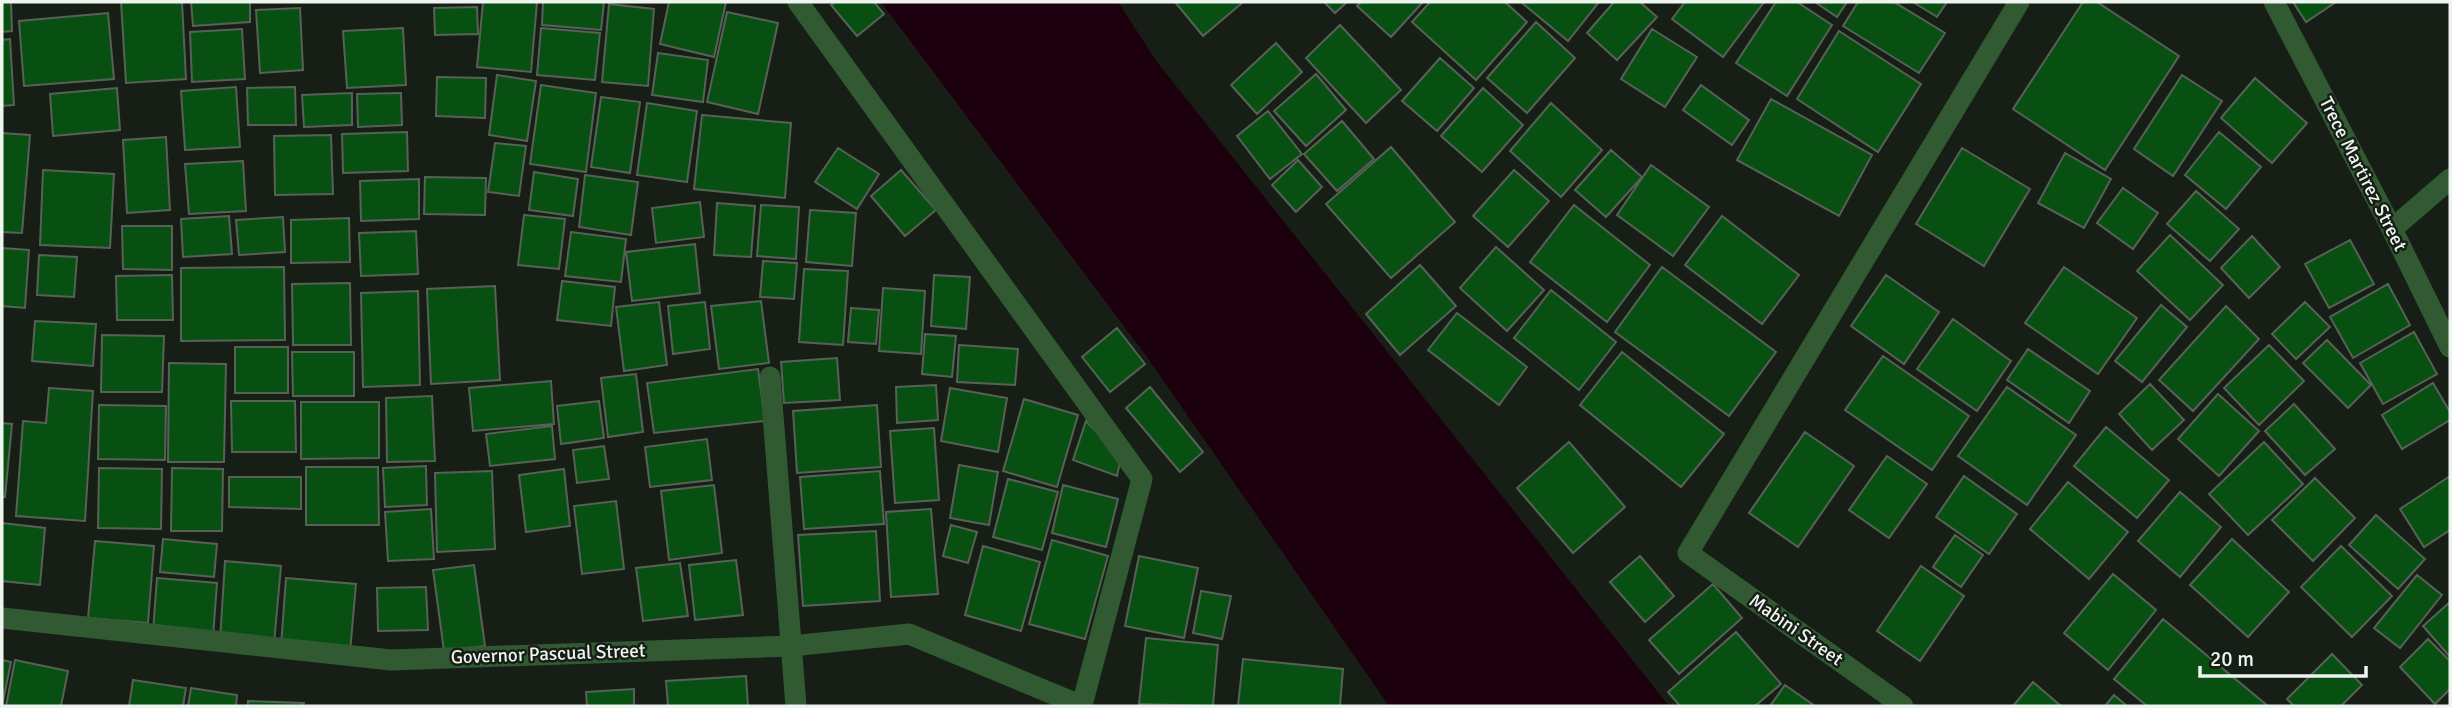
<svg xmlns="http://www.w3.org/2000/svg" width="2452" height="708" font-family="Signika,sans-serif">
  <style>
    .water { fill: #1d000d }
    .building { fill: #085012; stroke: #586158; stroke-width: 2 }
    .lines { fill: none; stroke-linecap: round; stroke-linejoin: round }
    .service { stroke: #315a32; stroke-width: 21 }
    .minor { stroke: #315a32; stroke-width: 21 }
    .tertiary { stroke: #315a32; stroke-width: 21 }
    .labels { text-anchor: middle; dominant-baseline: central; stroke-width: 5; stroke-linejoin: round; paint-order: stroke }
    .street-label { font-size: 19px; fill: #eef4ee; stroke: #161e16 }
  </style>
  <rect width="100%" height="100%" fill="#161e16"/>
  <path class="water" d="M881 2H1118L1157 62 1669 706H1389L1147 357Z"/>
  <path class="building" d="M2 2H11L12 31 2 32Z
    M121 2H182L186 79 126 83Z
    M191 2H250V22L193 26Z
    M483 2H537L531 72 477 67Z
    M543 2H604L601 30 542 25Z
    M669 2H726L714 57 660 44Z
    M835 2H874L884 14 857 36 831 5Z
    M1175 2H1241L1242 3 1203 36Z
    M1324 2H1347L1335 13Z
    M1361 2H1423L1391 37 1357 6Z
    M1430 2H1505L1527 22 1476 80 1412 22Z
    M1521 2H1599L1568 41Z
    M1614 2H1640L1657 17 1617 60 1587 33Z
    M1685 2H1764L1723 57 1672 19Z
    M1776 2H1797L1832 25 1787 96 1736 63Z
    M1815 2H1847L1837 17Z
    M1858 2H1894L1945 33 1919 73 1843 26Z
    M1913 2H1947L1937 17Z
    M2083 2H2097L2179 56 2105 170 2013 109Z
    M2293 2H2336L2306 22Z
    M609 4 654 9 648 86 602 82Z
    M477 7 478 34 435 35 434 8Z
    M300 8 303 70 260 73 256 10Z
    M727 12 778 23 758 114 707 102Z
    M108 13 114 79 24 86 19 21Z
    M1536 22 1575 58 1527 113 1487 78Z
    M1340 25 1401 90 1366 123 1306 58Z
    M403 28 406 85 347 88 343 31Z
    M541 28 600 33 595 80 537 75Z
    M242 29 245 79 192 82 190 32Z
    M1652 29 1697 57 1665 107 1621 79Z
    M1839 31 1921 84 1878 152 1797 99Z
    M10 39 14 105 2 106V40Z
    M1276 43 1302 72 1257 114 1231 85Z
    M658 53 708 60 703 102 652 95Z
    M1440 58 1474 88 1437 131 1402 101Z
    M1316 74 1346 110 1306 146 1274 111Z
    M497 75 536 81 527 141 489 135Z
    M2182 75 2222 101 2173 176 2134 149Z
    M437 77 486 78 485 118 436 116Z
    M2255 78 2307 123 2272 163 2221 118Z
    M541 85 596 93 586 172 530 164Z
    M1701 85 1749 120 1732 145 1683 110Z
    M236 87 240 147 185 150 181 91Z
    M295 87 296 125H248L247 88Z
    M117 88 120 130 53 136 50 94Z
    M1483 88 1523 125 1482 172 1441 136Z
    M352 93V125L304 127 302 95Z
    M401 93 402 125 358 127 357 94Z
    M601 97 640 102 630 173 591 167Z
    M1771 99 1872 155 1839 216 1737 160Z
    M647 103 697 111 687 182 637 175Z
    M1551 103 1602 150 1561 197 1510 151Z
    M1268 111 1302 154 1270 179 1237 136Z
    M702 115 791 123 785 198 694 189Z
    M1342 121 1374 159 1337 191 1304 154Z
    M407 132 408 171 343 173 342 134Z
    M2219 132 2261 167 2226 209 2185 175Z
    M2 133 30 135 22 233 2 232Z
    M331 135 333 194 275 195 274 136Z
    M166 137 170 210 127 213 123 140Z
    M495 143 526 146 519 196 488 192Z
    M1391 147 1455 222 1391 278 1326 204Z
    M838 148 879 174 857 209 815 182Z
    M1962 148 2030 189 1984 266 1916 224Z
    M1611 150 1642 177 1606 217 1575 190Z
    M2065 153 2111 179 2084 228 2038 203Z
    M1298 160 1322 187 1296 212 1272 185Z
    M243 161 246 211 189 214 185 164Z
    M1651 165 1709 207 1673 256 1617 215Z
    M43 170 114 174 110 248 40 245Z
    M901 170 936 210 905 236 871 196Z
    M1514 170 1549 201 1508 247 1473 216Z
    M534 172 578 179 573 216 529 210Z
    M585 175 638 182 631 235 579 227Z
    M425 177 486 178 485 215 424 214Z
    M419 179V219L361 221 360 181Z
    M2123 188 2158 213 2133 249 2097 223Z
    M2196 191 2239 229 2210 261 2167 224Z
    M700 202 704 237 656 243 652 208Z
    M717 203 755 206 751 257 714 255Z
    M761 205 799 207 796 259 757 256Z
    M1574 205 1650 265 1607 322 1530 262Z
    M810 210 856 213 852 266 806 262Z
    M524 215 565 219 559 269 518 265Z
    M229 216 232 254 183 257 181 219Z
    M1722 216 1799 275 1762 324 1685 265Z
    M283 217 285 252 239 255 236 220Z
    M349 218 350 262 291 263V220Z
    M122 226H172V270L123 269Z
    M416 231 418 274 361 276 359 233Z
    M571 232 626 239 621 282 565 276Z
    M2170 235 2223 285 2190 320 2137 271Z
    M2252 236 2280 267 2249 298 2221 268Z
    M2350 240 2374 284 2329 308 2305 264Z
    M695 244 700 293 632 301 626 252Z
    M1496 247 1544 290 1507 331 1460 288Z
    M2 248 29 250 25 308 2 306Z
    M39 255 77 257 74 297 37 295Z
    M763 261 797 263 794 299 760 297Z
    M1420 265 1456 306 1400 355 1366 314Z
    M284 267 285 340 181 341V268Z
    M1662 267 1776 352 1729 416 1615 332Z
    M2064 267 2137 318 2098 374 2025 323Z
    M804 269 848 271 843 345 799 342Z
    M172 275 173 320H117L116 276Z
    M934 275 970 277 966 329 931 326Z
    M1886 275 1939 312 1904 364 1851 326Z
    M562 281 615 287 611 326 557 320Z
    M350 283 351 345H293L292 284Z
    M2388 284 2410 325 2353 358 2330 317Z
    M495 286 500 380 431 384 427 289Z
    M883 288 925 291 921 354 879 351Z
    M1551 290 1616 342 1579 390 1514 338Z
    M418 291 420 385 363 387 361 293Z
    M761 301 769 363 719 369 711 306Z
    M659 302 667 365 624 371 616 307Z
    M705 302 710 349 673 354 668 306Z
    M2305 302 2330 327 2296 359 2272 334Z
    M2161 305 2187 327 2142 382 2115 361Z
    M2226 306 2259 339 2193 411 2159 380Z
    M851 308 879 310 876 344 848 342Z
    M1457 313 1527 367 1499 405 1428 350Z
    M1953 319 2011 361 1977 411 1917 369Z
    M35 321 96 324 93 366 32 361Z
    M1117 328 1145 364 1110 392 1082 357Z
    M2414 332 2437 374 2383 404 2360 363Z
    M925 334 956 336 952 377 922 374Z
    M102 335 164 336 162 392H101Z
    M2327 340 2371 385 2348 408 2303 363Z
    M959 345 1018 349 1015 385 957 382Z
    M2269 345 2304 381 2259 425 2224 388Z
    M235 347H288V393H235Z
    M2028 349 2090 391 2069 423 2007 380Z
    M292 352H354V396H293Z
    M1622 352 1724 434 1681 487 1580 405Z
    M1883 356 1969 416 1932 470 1845 410Z
    M837 358 840 400 784 403 781 362Z
    M169 363 226 364 224 462H168Z
    M758 369 765 421 654 433 647 383Z
    M636 374 643 432 608 437 601 378Z
    M551 381 554 424 473 431 469 388Z
    M2433 383 2450 412V420L2402 449 2382 415Z
    M2150 384 2184 420 2152 450 2119 414Z
    M936 385 938 420 897 423 896 387Z
    M1150 387 1203 452 1180 472 1126 408Z
    M2007 387 2076 435 2027 505 1958 456Z
    M49 388 93 391 85 521 16 516 23 421 46 423Z
    M950 388 1007 398 998 452 941 441Z
    M2218 394 2259 431 2219 476 2178 439Z
    M432 396 435 461 387 462 386 398Z
    M1024 399 1078 415 1057 487 1003 471Z
    M231 401H295L296 452H232Z
    M599 401 604 438 561 444 557 406Z
    M301 402H379V458L301 459Z
    M2294 404 2335 449 2305 475 2265 431Z
    M99 405 166 406 165 460 98 459Z
    M877 405 881 467 797 473 793 411Z
    M1086 421 1121 457 1117 476 1073 460Z
    M2 423 12 424 5 497H2Z
    M552 426 555 459 490 466 486 434Z
    M2106 427 2169 480 2137 518 2074 466Z
    M934 428 939 500 895 503 890 431Z
    M1805 432 1854 466 1798 547 1749 513Z
    M707 439 712 480 650 487 645 447Z
    M1569 442 1625 507 1573 553 1517 488Z
    M2264 442 2303 484 2248 535 2209 494Z
    M604 446 609 479 577 483 573 450Z
    M1887 456 1927 484 1889 538 1849 510Z
    M959 465 998 472 989 525 950 518Z
    M426 466 427 505 385 507 383 468Z
    M306 467H378L379 525H306Z
    M99 468 162 469 161 529 98 528Z
    M172 468 223 469 222 531H171Z
    M564 469 570 526 526 532 519 475Z
    M492 471 495 549 437 552 435 473Z
    M880 471 884 524 804 529 800 477Z
    M1964 476 2017 514 1989 554 1936 517Z
    M2450 476V530L2424 547 2400 509Z
    M229 477H301V509L229 507Z
    M2315 478 2355 518 2313 561 2272 520Z
    M1008 479 1058 492 1042 550 993 537Z
    M2068 482 2128 532 2089 579 2030 529Z
    M714 485 722 553 669 560 661 491Z
    M1063 485 1118 499 1106 547 1052 533Z
    M2180 492 2221 527 2180 577 2138 541Z
    M616 501 624 569 582 574 574 506Z
    M431 509 434 559 388 561 385 512Z
    M931 509 938 594 891 597 886 512Z
    M2376 515 2425 559 2398 589 2349 545Z
    M2 523 45 528 40 585 2 581Z
    M951 525 977 532 968 563 943 556Z
    M876 531 880 601 803 606 798 535Z
    M1955 535 1983 555 1961 587 1933 567Z
    M163 539 217 544 214 577 160 572Z
    M2232 539 2289 592 2248 637 2190 585Z
    M1052 540 1108 556 1085 639 1029 624Z
    M95 541 154 546 148 623 88 618Z
    M983 546 1040 562 1021 631 965 615Z
    M2341 546 2392 596 2352 637 2301 587Z
    M1139 556 1198 568 1184 638 1125 626Z
    M1640 556 1674 596 1645 622 1610 582Z
    M736 560 743 615 695 620 689 565Z
    M225 561 281 566 274 644 220 640Z
    M680 563 688 616 643 621 636 568Z
    M474 565 485 646 444 651 433 570Z
    M1921 566 1964 596 1920 661 1877 631Z
    M2113 574 2156 610 2108 670 2064 633Z
    M2417 575 2442 595 2400 648 2374 628Z
    M157 578 217 583 213 637 153 632Z
    M286 578 356 584 350 652 281 646Z
    M1713 584 1742 618 1679 674 1649 640Z
    M426 587 428 630 378 631 377 588Z
    M1201 591 1231 596 1222 639 1193 633Z
    M2450 602V657L2423 626Z
    M2163 619 2268 706H2147L2114 679Z
    M1736 632 1781 684 1755 706H1680L1668 692Z
    M1146 638 1218 645 1213 706 1139 704Z
    M2428 639 2450 661V689L2435 704 2400 667Z
    M2332 654 2362 685 2341 706H2294L2287 699Z
    M1243 659 1343 669 1340 706H1238Z
    M2 660 11 662 2 706Z
    M15 660 68 671 61 706H6Z
    M746 676 748 706H668L666 681Z
    M133 680 186 688 183 706H129Z
    M2033 682 2061 706H2013Z
    M1785 685 1815 706H1770Z
    M191 688 237 695 236 706H188Z
    M634 689V706H587L586 692Z
    M2114 695 2127 706H2105Z
    M248 701 304 703 303 706H248Z"/>
  <g class="lines">
    <path class="service" d="M2392 229 2450 179"/>
    <path class="minor" d="M798 2 1142 479 1082 705
      M2274 2 2392 229 2450 347
      M770 377 796 706
      M1903 706 1688 553 2019 2"/>
    <path class="tertiary" d="M2 618 391 660 791 646 909 634 1082 706"/>
  </g>
  <g class="labels">
    <g class="street-label">
      <text transform="translate(2363 174) rotate(63)">Trece Martirez Street</text>
      <text transform="translate(1796 630) rotate(35)">Mabini Street</text>
      <text transform="translate(548 654) rotate(-2)">Governor Pascual Street</text>
    </g>
  </g>
  <rect width="2452" height="708" fill="none" stroke="#eef4ee" stroke-width="7"/>
  <path d="M2200 666v10h166v-10" fill="none" stroke="#eef4ee" stroke-width="3.5"/>
  <text x="2210" y="666" font-size="21" fill="#eef4ee" stroke="#161e16" stroke-width="5" paint-order="stroke">20 m</text>
</svg>
